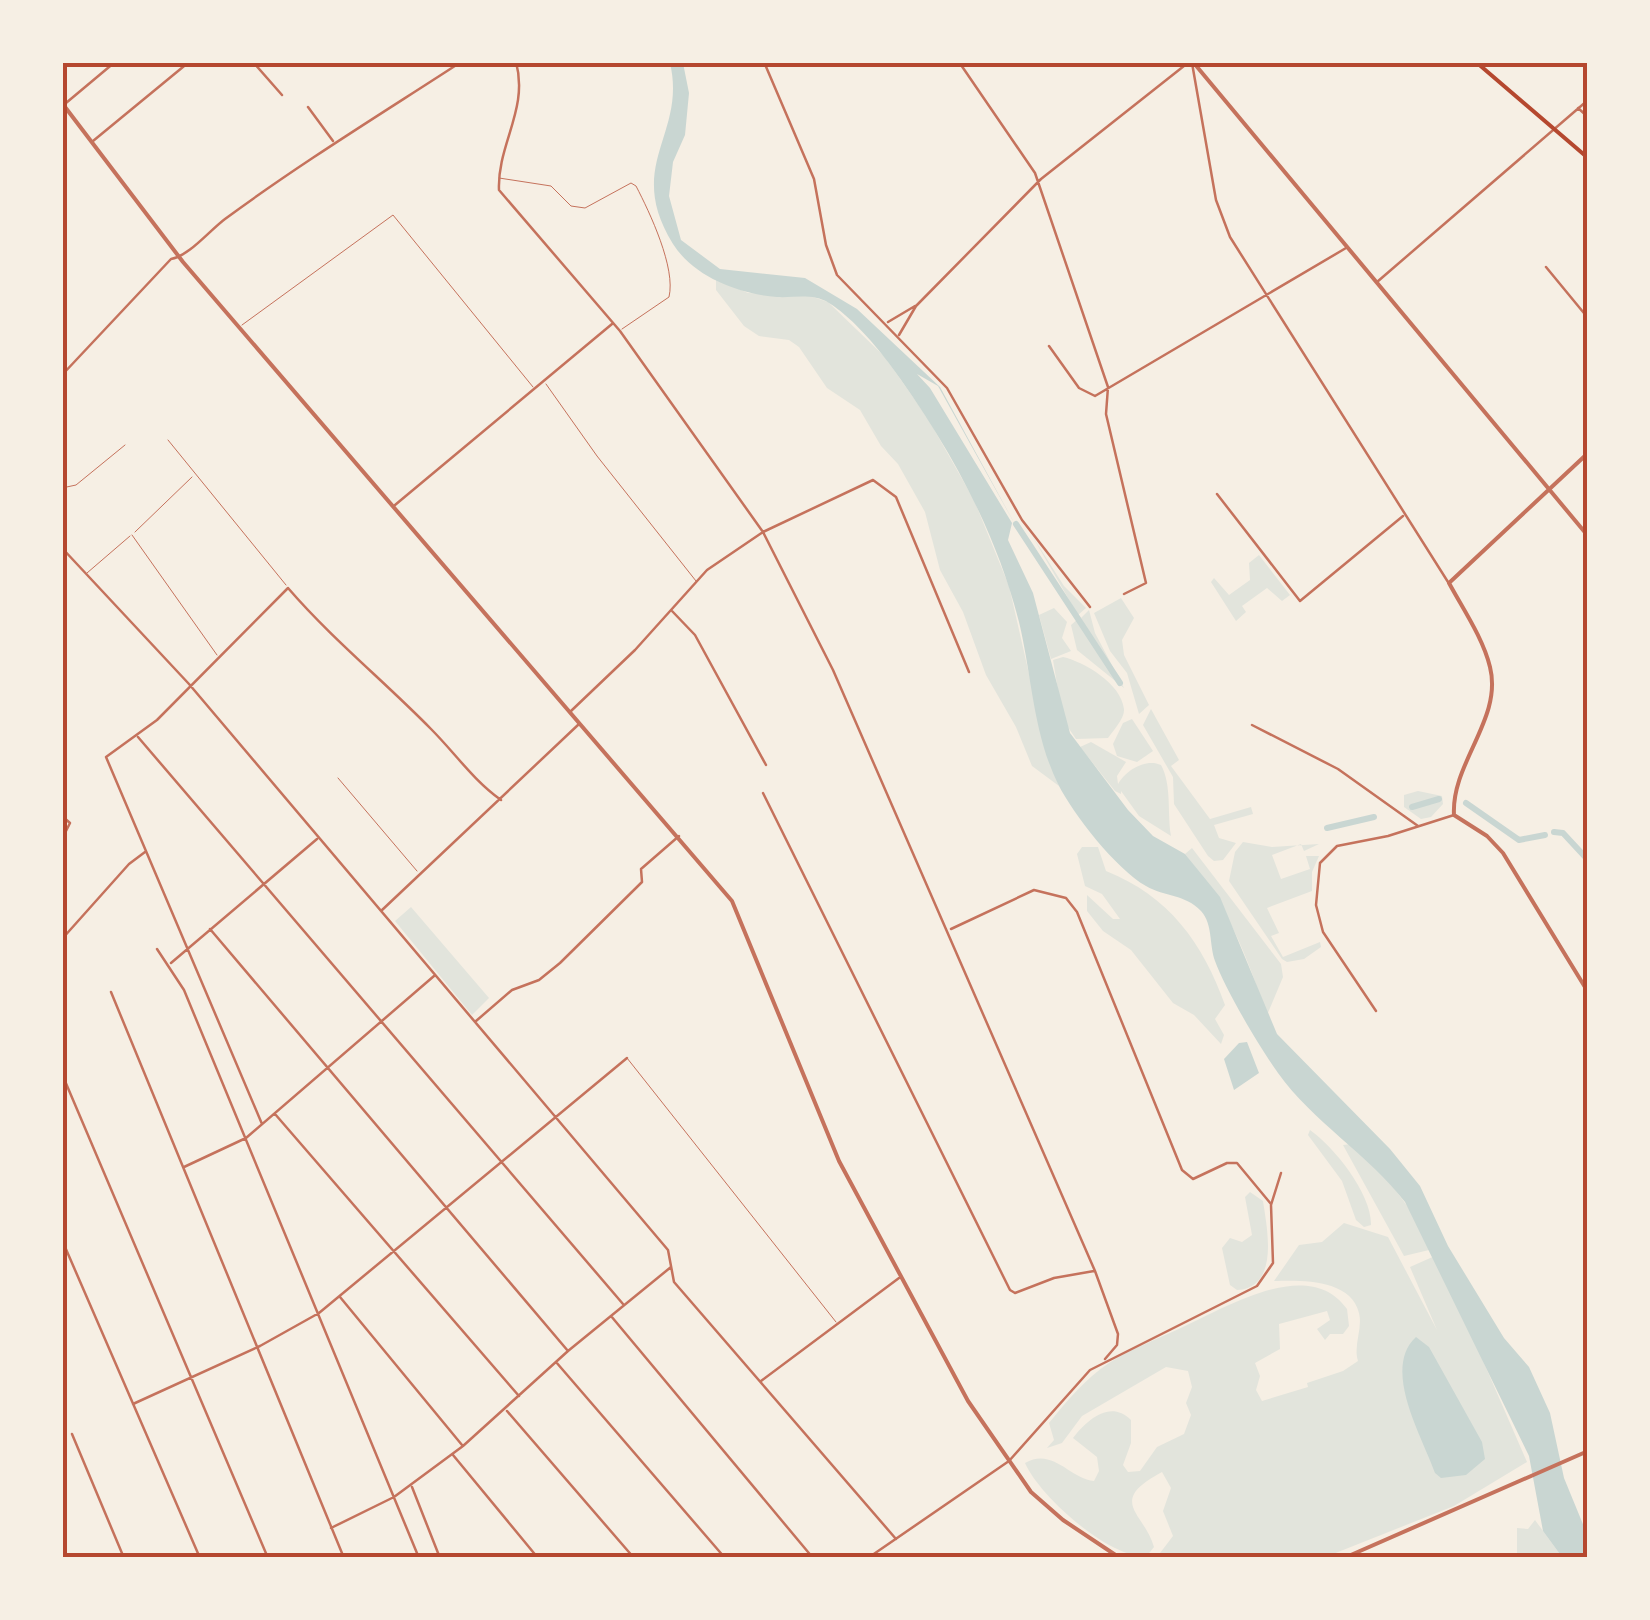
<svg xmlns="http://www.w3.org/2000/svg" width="1650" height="1620" font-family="Ubuntu,sans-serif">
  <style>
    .green { fill: #e2e4dc }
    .water { fill: #c9d6d2 }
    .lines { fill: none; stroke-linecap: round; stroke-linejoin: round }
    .canal { stroke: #c9d6d2; stroke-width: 6 }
    .service { stroke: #c5725c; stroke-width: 1 }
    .minor { stroke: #c5725c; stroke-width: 2.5 }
    .tertiary { stroke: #c5725c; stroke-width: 4 }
    .secondary { stroke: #b5482f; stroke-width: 4 }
    .neatline { fill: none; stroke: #b5482f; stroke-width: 4 }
  </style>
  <rect width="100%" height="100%" fill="#f6efe4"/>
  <path class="green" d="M716 279 748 293 810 296 828 302 884 356 927 417 974 500 1009 586 1047 753 1059 786 1032 766 1016 727 986 675 963 612 940 570 925 512 898 464 881 446 860 410 827 388 799 347 789 340 759 336 744 326 716 290Z
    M1031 534 1064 586 1086 608 1078 615Z
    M1259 555 1290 595 1282 601 1267 588 1242 606 1246 612 1236 621 1211 582 1214 578 1229 595 1250 580 1249 563Z
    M1121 598 1134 618 1122 640 1124 655 1149 705 1139 714 1127 673 1110 651 1094 613Z
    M1054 608 1067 622 1062 638 1071 651 1051 659 1039 615Z
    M1089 610 1095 633 1124 688 1077 650 1071 625 1079 618 1092 637 1081 618Z
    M1063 657C1084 662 1121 683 1124 709 1125 718 1113 731 1108 738L1076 739 1063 720 1053 660Z
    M1151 709 1179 760 1171 766 1210 819 1251 807 1253 814 1214 825 1219 838 1236 843 1223 860 1214 861 1208 856 1174 804 1173 777 1143 725Z
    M1132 719 1153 751 1137 762 1117 756 1113 744 1123 723Z
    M1091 742 1126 762 1117 776 1118 784C1126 770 1146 758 1161 765 1172 785 1167 812 1171 836L1139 816 1121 791V794L1115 791 1080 747Z
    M1418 791 1442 796 1443 804 1431 817 1421 819 1404 807V795Z
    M1243 842 1272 847 1319 844 1304 851 1301 844 1272 855 1281 879 1310 869 1306 856H1319L1312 872V891L1267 908 1279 933 1271 936 1283 957 1320 942 1321 947 1304 959 1287 962 1282 959 1229 881 1235 852Z
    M1082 847H1098L1106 871C1169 896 1203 943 1225 1005L1215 1019 1224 1035 1221 1044 1194 1015 1173 1003 1131 950 1103 931 1087 911V895L1113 919H1120L1102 894 1085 886 1077 854Z
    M1192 848 1281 964 1283 977 1267 1015C1244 949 1229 909 1185 854Z
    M411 907 489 998 472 1015 395 921Z
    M1310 1130C1334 1147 1372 1194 1371 1225L1364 1227 1356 1220 1342 1181 1308 1135Z
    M1351 1144C1385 1175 1414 1206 1429 1250L1404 1256 1343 1145Z
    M1250 1192 1263 1201C1267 1228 1280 1288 1237 1290L1230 1285 1222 1248 1230 1238 1242 1242 1252 1235 1245 1197Z
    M1344 1223 1388 1237 1437 1330 1410 1267 1437 1255 1527 1462 1454 1506 1323 1558 1157 1557 1173 1536 1163 1511 1171 1488 1162 1472C1106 1502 1144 1512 1154 1547L1146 1557C1108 1557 1040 1497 1025 1463 1053 1447 1070 1479 1094 1481L1099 1471 1097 1457 1073 1438C1087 1420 1110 1399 1131 1420V1443L1123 1465 1128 1472 1140 1471 1157 1447 1184 1434 1191 1415 1186 1403 1192 1387 1188 1371 1166 1367 1082 1416 1062 1443 1047 1448 1054 1440 1049 1423C1067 1401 1085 1379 1109 1363 1132 1348 1160 1338 1185 1326 1228 1306 1310 1256 1347 1309L1349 1326 1343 1334H1330L1325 1340 1317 1329 1330 1320 1327 1311 1279 1324 1280 1349 1255 1363 1260 1376 1256 1390 1262 1401 1308 1387 1307 1383 1343 1371 1358 1361C1353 1345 1363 1329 1359 1313 1351 1279 1301 1280 1274 1281L1299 1245 1322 1242Z
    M1535 1520 1562 1557H1517V1528L1528 1529Z"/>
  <path class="water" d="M670 63H683L689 93 685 135 673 162 669 196 681 240 720 269 805 278 857 309 940 387 1017 528 938 386 917 374 930 388 1012 523 1008 540 1033 593 1070 733 1128 810 1153 836 1185 854 1220 897 1277 1034 1390 1149 1420 1186 1448 1246 1504 1338 1529 1367 1550 1413 1564 1478 1587 1534V1557H1562L1543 1531 1529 1456 1405 1202C1368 1154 1313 1122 1278 1073 1260 1048 1225 989 1215 961 1209 944 1213 924 1201 911 1185 894 1165 897 1146 886 1116 869 1073 814 1058 784 1033 733 1032 676 1019 622 995 527 945 439 888 362 873 342 850 316 829 303 813 293 795 298 777 297 739 294 694 277 673 244 624 165 687 135 670 63Z
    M1247 1042 1259 1073 1234 1090 1224 1059 1239 1043Z
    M1416 1337 1429 1347 1482 1442 1485 1459 1466 1475 1441 1478 1435 1473C1423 1438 1381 1369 1416 1337Z"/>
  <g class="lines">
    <path class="canal" d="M1016 524 1120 683
      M1466 803 1519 840 1545 835
      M1412 807 1439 799
      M1327 828 1374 817
      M1554 832 1563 833 1588 860"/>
    <path class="service" d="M499 178 551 186 571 206 585 208 631 183 636 186C650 213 676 268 669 297L622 329
      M242 325 393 215 533 387
      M546 384 597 456 696 581
      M168 440 286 585
      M62 488 76 485 125 445
      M135 532 192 477
      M132 535 217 655
      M87 573 130 536
      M338 778 417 871
      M627 1058 836 1322"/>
    <path class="minor" d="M253 62 282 95
      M516 62C529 109 497 145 499 190L620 331 763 532 833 670 1095 1271 1118 1334 1117 1345 1105 1359
      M764 62 814 179 826 245 837 275 947 388 1022 520 1090 607
      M849 62H854
      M959 62 1035 173 1108 387 1106 414 1146 583 1124 594
      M1192 63 1216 200 1230 237 1448 582
      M66 103 115 62
      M308 107 333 141
      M1578 108 1588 117
      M93 141 189 62
      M1546 267 1588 318
      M1377 282 1588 100
      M888 322 915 306
      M899 335 916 306 1041 179 1189 62
      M1049 346 1079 388 1095 396 1346 248
      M62 375 171 259C189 256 209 231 225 219 301 163 381 114 461 62
      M1217 494 1300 601 1403 516
      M395 505 612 324
      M62 548 189 684 668 1250 674 1282 896 1539
      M672 611 695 635 766 765
      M571 711 635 650 707 570 763 532 873 480 896 497 969 672
      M1252 725 1338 769 1418 826
      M138 737 623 1304
      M763 793 1010 1290 1015 1293 1054 1278 1094 1271
      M62 816 70 823 62 839
      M381 911 579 724
      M210 929 568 1351
      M951 929 1034 890 1066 898 1077 912 1182 1170 1193 1179 1227 1163H1237L1271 1204
      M62 939 129 864 145 852
      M157 949 184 990 419 1558
      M171 963 317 839
      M111 992 344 1558
      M1376 1011 1323 932 1316 905 1320 863 1337 846 1388 836 1454 815
      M476 1021 512 990 539 980 560 963 642 882 641 869 679 836
      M62 1074 268 1558
      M275 1114 519 1396
      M262 1124 106 757 157 720 288 588C332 639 384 681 431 729 455 753 473 780 501 800
      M184 1167 246 1138 434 976
      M62 1240 200 1558
      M340 1297 462 1445
      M611 1316 813 1558
      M556 1362 725 1558
      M761 1381 899 1278
      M133 1404 260 1346 319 1313 627 1058
      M507 1411 634 1558
      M72 1434 124 1558
      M453 1455 538 1558
      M412 1487 440 1558
      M331 1528 394 1497 463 1446 568 1351 671 1267
      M868 1558 1009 1461 1090 1370 1257 1286 1273 1263 1271 1205 1281 1173"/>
    <path class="tertiary" d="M1193 62 1588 536
      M62 103 183 262 732 901 839 1161 968 1401 1031 1492 1063 1520 1120 1558
      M1588 453 1449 583C1463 609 1483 638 1490 667 1503 719 1451 763 1454 815L1487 836 1503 853 1588 992
      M1344 1558 1588 1451"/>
    <path class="secondary" d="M1476 62 1588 158"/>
  </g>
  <rect width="1650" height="1620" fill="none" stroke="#f6efe4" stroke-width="130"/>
  <rect x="65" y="65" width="1520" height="1490" class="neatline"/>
</svg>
